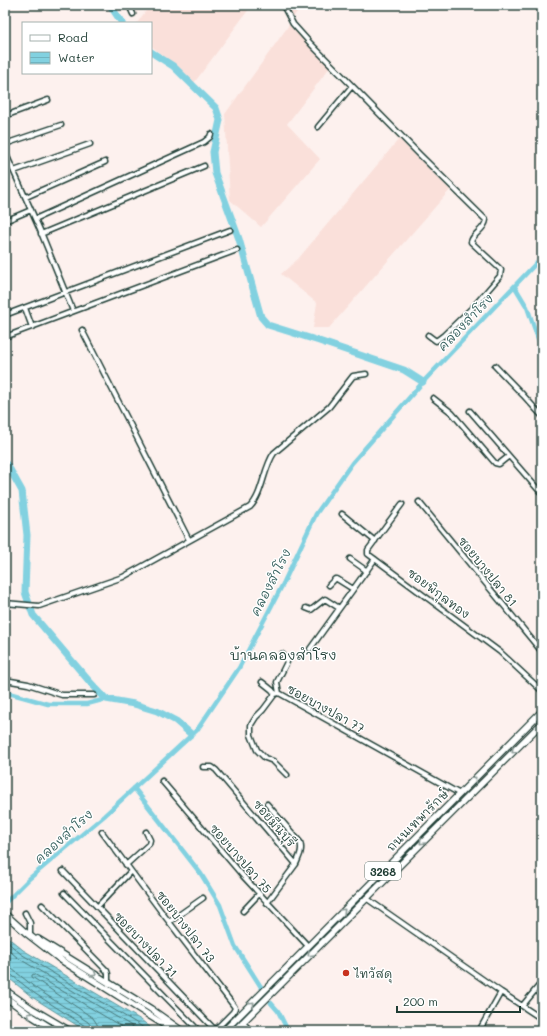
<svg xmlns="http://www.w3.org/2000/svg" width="547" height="1036" font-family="Mali,'Playpen Sans Thai',sans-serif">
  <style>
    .built { fill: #fae0da }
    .water { fill: url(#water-rules); stroke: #5a969b }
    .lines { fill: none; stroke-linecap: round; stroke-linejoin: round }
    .shore { stroke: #477879; stroke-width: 1 }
    .canal { stroke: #82d1e0; stroke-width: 4.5 }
    .river { stroke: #82d1e0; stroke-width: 7 }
    .minor-casing { stroke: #1f3d34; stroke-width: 7 }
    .major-casing { stroke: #1f3d34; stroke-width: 8 }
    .minor { stroke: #fff; stroke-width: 4 }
    .major { stroke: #fff; stroke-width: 5.5 }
    .oneway { stroke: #8f9e9a }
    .poi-dot { fill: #c8321e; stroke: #fff; stroke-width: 1.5 }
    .labels { text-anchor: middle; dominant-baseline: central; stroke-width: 3; stroke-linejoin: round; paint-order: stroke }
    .shield { fill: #fff; stroke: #627771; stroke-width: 1 }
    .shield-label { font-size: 11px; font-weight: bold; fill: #1f3d34 }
    .street-label { font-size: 12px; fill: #1f3d34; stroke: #fff }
    .poi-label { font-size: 12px; fill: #1f3d34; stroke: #fff; text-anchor: start }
    .water-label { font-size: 13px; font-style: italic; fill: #38625f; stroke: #fff }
    .quarter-label { font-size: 14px; fill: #1f3d34; stroke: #fff }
  </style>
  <defs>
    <pattern id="water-rules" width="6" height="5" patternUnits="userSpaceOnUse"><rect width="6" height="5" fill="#82d1e0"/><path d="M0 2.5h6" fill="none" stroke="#70b4c1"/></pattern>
  </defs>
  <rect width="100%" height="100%" fill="#fdf1ee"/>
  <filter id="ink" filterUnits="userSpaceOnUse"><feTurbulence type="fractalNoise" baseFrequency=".025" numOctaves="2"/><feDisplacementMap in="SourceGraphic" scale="8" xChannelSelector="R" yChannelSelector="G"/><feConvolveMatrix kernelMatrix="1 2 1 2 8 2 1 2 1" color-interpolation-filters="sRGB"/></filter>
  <g filter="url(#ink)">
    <path class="built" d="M150 5H252L194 83 184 72 151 46V23H137Z
      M286 5H302L292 19Z
      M289 25 330 67 287 124 320 159 261 227 230 200 225 114Z
      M399 139 450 190 329 328H313L317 303 281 274 298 259Z"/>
    <path class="water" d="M5 935 23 950 141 1020 155 1031H86L32 997 5 975Z"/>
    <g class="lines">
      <path class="shore" d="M5 940 21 954 138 1024 148 1031
        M5 947 18 958 140 1031
        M5 967 12 969 37 989 88 1022 91 1026 92 1031
        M5 972 9 973 34 993 85 1026 87 1031
        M98 1031 97 1024 93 1018 32 977V975L34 974 129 1031"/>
      <path class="canal" d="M515 287 527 307 542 350
        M5 692 48 704H87L106 699
        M134 788 201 874 220 905 235 946 261 987
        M5 903 30 878 104 816 197 730 239 668 284 582 316 514 352 463 423 382 542 257
        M271 1003 278 1011 288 1031"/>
      <path class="river" d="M110 5 122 23
        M151 52 173 66 216 108 220 120 213 152 215 173 239 239 261 317 268 325 319 341 404 370 423 382
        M5 463 8 466 22 491 27 535 25 592 33 615 89 681 106 699 134 704 157 711 176 721 191 734"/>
      <defs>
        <path id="minor" d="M129 5 133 14
          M283 5 293 24 311 44 420 155 486 220C485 230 473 233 471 242L498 267 501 270 500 276 474 306 444 335 436 341 428 335
          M5 116 48 100
          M318 127 352 86
          M5 144 61 125
          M5 152 40 230 73 311
          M14 171 90 144
          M26 197 105 162
          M35 219 204 142 210 137 211 134
          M5 221 31 210
          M41 234 204 166
          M25 308 32 327
          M5 315 230 230
          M82 330 189 540
          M5 337 237 250
          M495 366 523 395 542 416
          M433 398 452 413 495 463 499 464 509 456 542 494
          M470 411 509 456
          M419 502 542 652
          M402 504 368 550V554L500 652 542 691
          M342 514 375 541
          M350 559 367 571
          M329 585 335 579H337L353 589
          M5 603 39 606 123 577 250 507C263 494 263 469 274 453L329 407 353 376 366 374
          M306 608 311 610 325 599 339 608
          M310 649 375 559
          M5 680 28 684 62 695H94
          M262 682 272 690 275 694
          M279 693 277 682 288 660 282 654
          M203 767H212L216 770 296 864 267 903
          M287 775 273 761 265 758 257 750 251 735V725L256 717 263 710 275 694 279 693 460 794
          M162 781 243 876 308 946
          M267 804 300 842C303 850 299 857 296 864
          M102 832 163 914 234 1006 235 1008 233 1012 215 1030
          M126 865 149 844 150 840 146 832
          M63 871 216 1031
          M64 893 199 1031
          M366 898 501 992 542 1019
          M42 905 107 971 108 974V982
          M97 907 131 871
          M243 911 259 894
          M25 913 30 923V935
          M169 922 203 898
          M523 1005 542 982
          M242 1022 251 1031
          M479 1031 501 992"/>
        <path id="major" d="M5 914 25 932 61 960 174 1031
          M38 939 151 1009 182 1031
          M5 990 31 1008 70 1031
          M5 997 27 1013 56 1031
          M224 1031 542 711
          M234 1031 542 723"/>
      </defs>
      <use href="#minor" class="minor-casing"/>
      <use href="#major" class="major-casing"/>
      <use href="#minor" class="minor"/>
      <use href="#major" class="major"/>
    </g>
    <defs><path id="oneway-chevron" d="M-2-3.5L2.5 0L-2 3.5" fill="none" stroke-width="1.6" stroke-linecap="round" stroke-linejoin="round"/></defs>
    <g class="oneway">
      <use href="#oneway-chevron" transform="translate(514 751) rotate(135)"/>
      <use href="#oneway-chevron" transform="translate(474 779) rotate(-46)"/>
      <use href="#oneway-chevron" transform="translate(422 842) rotate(135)"/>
      <use href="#oneway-chevron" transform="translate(343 911) rotate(-45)"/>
      <use href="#oneway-chevron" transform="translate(310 954) rotate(135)"/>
      <use href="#oneway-chevron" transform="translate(94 974) rotate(32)"/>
      <use href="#oneway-chevron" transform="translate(252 1004) rotate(-45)"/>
      <use href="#oneway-chevron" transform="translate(30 1015) rotate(-148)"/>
    </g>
  </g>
  <circle class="poi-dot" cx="346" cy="973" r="4"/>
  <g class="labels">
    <rect class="shield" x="365" y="862" width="36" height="18" rx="3"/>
    <g class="shield-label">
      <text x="383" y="871">3268</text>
    </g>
    <g class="street-label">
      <text transform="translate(488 571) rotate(51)">ซอยบางปลา 81</text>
      <text transform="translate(439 593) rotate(37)">ซอยพิกุลทอง</text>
      <text transform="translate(326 708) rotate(29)">ซอยบางปลา 77</text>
      <text transform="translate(417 820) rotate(-45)">ถนนเทพารักษ์</text>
      <text transform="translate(275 823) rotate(49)">ซอยมีนบุรี</text>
      <text transform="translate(241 858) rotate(49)">ซอยบางปลา 75</text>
      <text transform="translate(186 926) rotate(52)">ซอยบางปลา 73</text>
      <text transform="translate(146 944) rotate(46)">ซอยบางปลา 71</text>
    </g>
    <g class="poi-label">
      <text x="354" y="973">ไทวัสดุ</text>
    </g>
    <g class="water-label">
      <text transform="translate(465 322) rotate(-46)">คลองสำโรง</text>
      <text transform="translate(270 582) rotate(-63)">คลองสำโรง</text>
      <text transform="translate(63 836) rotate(-42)">คลองสำโรง</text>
    </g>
    <g class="quarter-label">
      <text x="283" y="654">บ้านคลองสำโรง</text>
    </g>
  </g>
  <rect width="547" height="1036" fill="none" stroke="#fff" stroke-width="20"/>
  <rect x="10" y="10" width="527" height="1016" fill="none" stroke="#1f3d34" stroke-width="1.5" filter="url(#ink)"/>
  <rect x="22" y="22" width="130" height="52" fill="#ffffff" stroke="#a5b1ae"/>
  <rect x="30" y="35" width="20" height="6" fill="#ffffff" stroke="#a5b1ae"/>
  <text x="58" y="42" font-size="12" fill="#1f3d34">Road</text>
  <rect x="30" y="52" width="20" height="12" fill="url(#water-rules)" stroke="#a5b1ae"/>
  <text x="58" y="62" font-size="12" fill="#1f3d34">Water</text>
  <path d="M397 1006v6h123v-6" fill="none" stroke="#1f3d34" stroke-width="2"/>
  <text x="403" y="1006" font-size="12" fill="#1f3d34" stroke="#ffffff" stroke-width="3" paint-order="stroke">200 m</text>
</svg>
